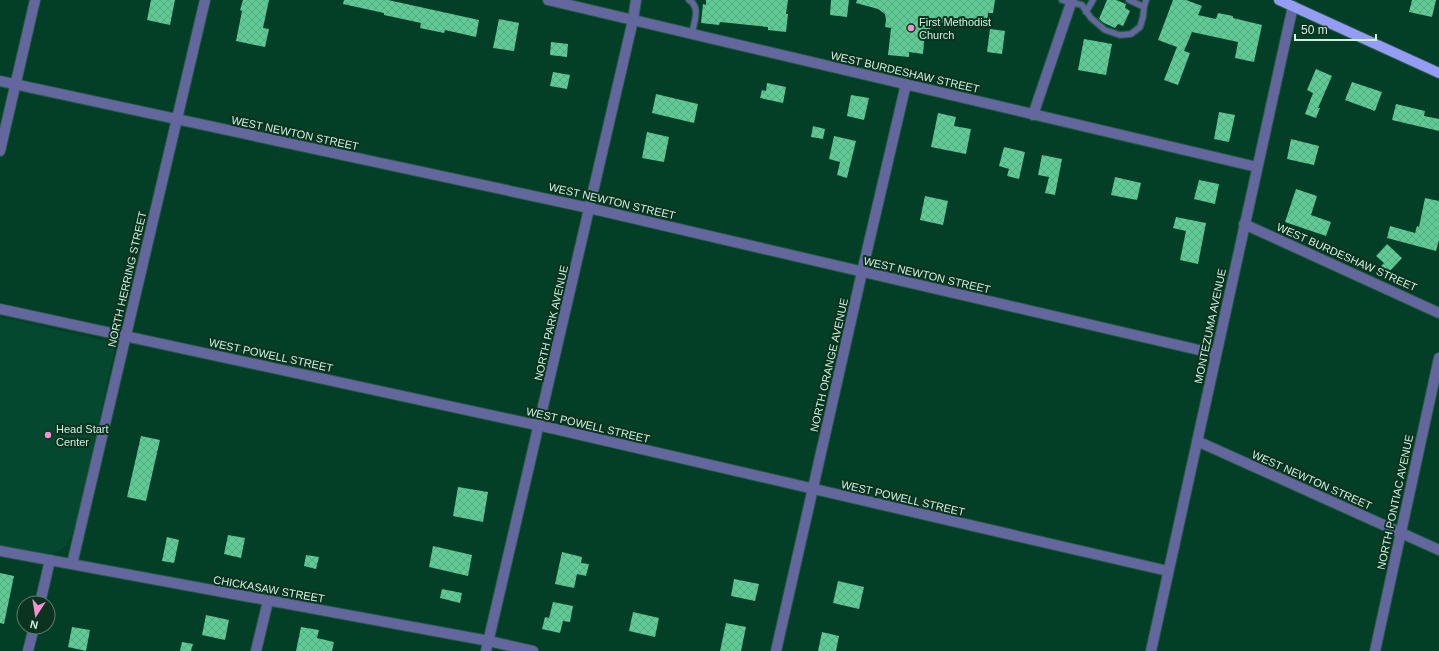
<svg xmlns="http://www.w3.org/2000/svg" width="1439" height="651" font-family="Helvetica,sans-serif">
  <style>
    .built { fill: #04492f }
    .building { fill: url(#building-cross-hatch) }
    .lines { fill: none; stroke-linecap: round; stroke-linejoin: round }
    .service-casing { stroke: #245b43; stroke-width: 8 }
    .minor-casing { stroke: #245b43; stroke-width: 12 }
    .tertiary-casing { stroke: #245b43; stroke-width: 12 }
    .primary-casing { stroke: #245b43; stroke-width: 12 }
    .service { stroke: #63679d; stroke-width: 5.5 }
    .minor { stroke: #63679d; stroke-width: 10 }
    .tertiary { stroke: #63679d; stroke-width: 10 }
    .primary { stroke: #959cf3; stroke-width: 10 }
    .poi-dot { fill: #f391d5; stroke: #0c3220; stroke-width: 1.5 }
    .labels { text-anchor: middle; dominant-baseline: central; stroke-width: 4; stroke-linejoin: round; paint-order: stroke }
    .poi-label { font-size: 11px; fill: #cff1dd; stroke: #0c3220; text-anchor: start }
    .street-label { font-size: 11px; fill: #cff1dd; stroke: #0c3220 }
  </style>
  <defs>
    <pattern id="building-cross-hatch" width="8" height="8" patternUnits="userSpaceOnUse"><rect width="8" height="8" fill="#5fca95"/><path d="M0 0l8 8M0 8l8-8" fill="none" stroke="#57aa80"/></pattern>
  </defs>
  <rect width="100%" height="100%" fill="#033e26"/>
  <path class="built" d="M0 317 111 342 114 343 115 347 77 523 66 546 59 551 50 554 0 545Z"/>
  <path class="building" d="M151 0H175L170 25 147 20Z
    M243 0H269L263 28 269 29 265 47 236 41 242 11 240 10Z
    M344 0H388L479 20 476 37 445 30 444 33 420 28 421 23 384 15V13L343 4Z
    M706 0H788L786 14H788L786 32 768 30V27L720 22 719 25 701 23 703 4 706 5Z
    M831 0H849L847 17 830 15Z
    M857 0H995L993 13H988L987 27 938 22V24L932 26 928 32 925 31 923 54 909 52V57L888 55 891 28 885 27 886 20 885 14 878 9 856 3Z
    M1107 0H1116L1126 4 1125 8 1130 11 1123 26 1118 24 1115 28 1104 23 1099 19Z
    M1173 0H1186L1202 6 1198 15 1216 19 1218 13 1233 16V18L1262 25 1254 62 1235 58 1238 42 1192 32 1184 51 1190 53 1178 85 1164 80 1177 47 1158 40Z
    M1412 0H1436L1432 17 1409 12Z
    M499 19 519 23 514 51 493 48Z
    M990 29 1005 31 1002 54 987 52Z
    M1084 39 1112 44 1106 75 1078 70Z
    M551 42 568 44 567 57 550 55Z
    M1316 69 1332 76 1318 108H1320L1316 118 1305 114 1313 93 1307 90Z
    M553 72 570 75 567 89 550 86Z
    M1352 82 1382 92 1375 111 1345 100Z
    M767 83 786 87 783 103 760 98 762 90 766 91Z
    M656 94 698 104 694 123 652 113Z
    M851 95 869 98 864 120 847 116Z
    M1396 104 1425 111 1424 116 1439 119V131L1392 120Z
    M1219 112 1235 115 1229 142 1214 139Z
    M938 113 956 117 954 126 971 129 966 154 931 147Z
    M813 126 825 129 823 139 811 137Z
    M647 132 669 137 664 162 642 158Z
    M834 136 856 141 847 178 837 175 840 162 829 159Z
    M1291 139 1319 146 1314 165 1287 159Z
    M1004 147 1025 152 1019 179 1007 176 1009 169 999 166Z
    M1042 155 1062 159 1055 195 1045 193 1049 177 1038 175Z
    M1115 177 1141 183 1137 200 1111 195Z
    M1199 180 1219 184 1215 204 1194 199Z
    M1296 189 1317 196 1311 215 1331 222 1326 236 1285 222Z
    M925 196 948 201 943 225 920 220Z
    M1425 198 1439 201V240L1436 251 1387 238 1390 226 1415 233 1417 226 1419 227Z
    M1176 217 1206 223 1198 264 1180 260 1186 231 1173 228Z
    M1387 244 1402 258 1388 273 1381 266 1384 263 1376 256Z
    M141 436 160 440 146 501 127 497Z
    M458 487 488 492 483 522 453 516Z
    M228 535 245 538 241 558 224 554Z
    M167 537 179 540 174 563 162 561Z
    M433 546 472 555 468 576 429 567Z
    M562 552 582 557 581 563 589 564 586 576 577 574 574 588 555 584Z
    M306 555 319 557 316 569 304 566Z
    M0 573 14 576 4 624 0 623Z
    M734 579 759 584 755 601 731 596Z
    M838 581 864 587 859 609 833 603Z
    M442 589 462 593 460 603 440 598Z
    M553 602 573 606 570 622 563 621 560 633 542 629 545 617 549 618Z
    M633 612 659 618 655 637 629 631Z
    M206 615 229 620 225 640 202 635Z
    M726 623 746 627 741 651H720Z
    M72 627 90 630 86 651 68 647Z
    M301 627 319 630 317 638 334 642 332 651H296Z
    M822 632 839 636 836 651H818Z
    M182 642 193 644 191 651H180Z"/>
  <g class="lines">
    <defs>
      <path id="service" d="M689 0C701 7 694 22 692 33
        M1062 0 1082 5 1091 18 1105 30 1120 35 1131 34 1140 27 1143 17 1144 7
        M1129 0 1144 7 1146 0
        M1086 12 1093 0"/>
      <path id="minor" d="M548 0 1257 167
        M0 81 589 208 1216 354
        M1033 115 1072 0
        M0 151 35 0
        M1244 224 1439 313
        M0 309 555 429 1168 571
        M1197 441 1439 550
        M72 564 205 0
        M40 603 50 560
        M28 651 34 627
        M256 651 268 601
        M776 651 862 272 906 84
        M1151 651 1293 6
        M1375 651 1439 358"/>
      <path id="tertiary" d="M0 551 489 641 533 651
        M486 651 633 20 636 0"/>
      <path id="primary" d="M1279 0 1439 73"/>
    </defs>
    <use href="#service" class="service-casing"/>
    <use href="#minor" class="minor-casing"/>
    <use href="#tertiary" class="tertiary-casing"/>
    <use href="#primary" class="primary-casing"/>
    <use href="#service" class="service"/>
    <use href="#minor" class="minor"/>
    <use href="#tertiary" class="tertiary"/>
    <use href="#primary" class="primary"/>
  </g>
  <g class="poi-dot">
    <circle cx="911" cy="28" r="4"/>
    <circle cx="48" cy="435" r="4"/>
  </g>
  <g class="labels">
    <g class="poi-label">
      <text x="919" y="22">First Methodist<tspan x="919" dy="13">Church</tspan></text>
      <text x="56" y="429">Head Start<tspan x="56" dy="13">Center</tspan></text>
    </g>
    <g class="street-label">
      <text transform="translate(905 72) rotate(13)">WEST BURDESHAW STREET</text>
      <text transform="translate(295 133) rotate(12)">WEST NEWTON STREET</text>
      <text transform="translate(612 201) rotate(13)">WEST NEWTON STREET</text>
      <text transform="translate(1347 257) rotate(24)">WEST BURDESHAW STREET</text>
      <text transform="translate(927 275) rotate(13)">WEST NEWTON STREET</text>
      <text transform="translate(127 279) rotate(-77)">NORTH HERRING STREET</text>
      <text transform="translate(551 323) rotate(-77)">NORTH PARK AVENUE</text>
      <text transform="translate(1210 326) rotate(-78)">MONTEZUMA AVENUE</text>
      <text transform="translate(271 355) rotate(12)">WEST POWELL STREET</text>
      <text transform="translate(829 365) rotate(-77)">NORTH ORANGE AVENUE</text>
      <text transform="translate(588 425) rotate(13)">WEST POWELL STREET</text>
      <text transform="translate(1312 480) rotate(24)">WEST NEWTON STREET</text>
      <text transform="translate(903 498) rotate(13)">WEST POWELL STREET</text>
      <text transform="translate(1395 502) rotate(-78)">NORTH PONTIAC AVENUE</text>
      <text transform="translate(269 589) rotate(10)">CHICKASAW STREET</text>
    </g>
  </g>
  <g transform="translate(36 615) rotate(192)"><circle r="19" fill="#0c3220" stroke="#5a7e6c"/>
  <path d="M0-3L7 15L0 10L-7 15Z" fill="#f391d5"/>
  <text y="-6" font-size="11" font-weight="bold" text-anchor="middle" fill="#cff1dd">N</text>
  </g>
  <path d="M1295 34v6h81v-6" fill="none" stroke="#cff1dd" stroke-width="2"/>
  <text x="1301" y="34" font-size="12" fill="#cff1dd" stroke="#0c3220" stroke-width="3" paint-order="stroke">50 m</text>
</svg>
